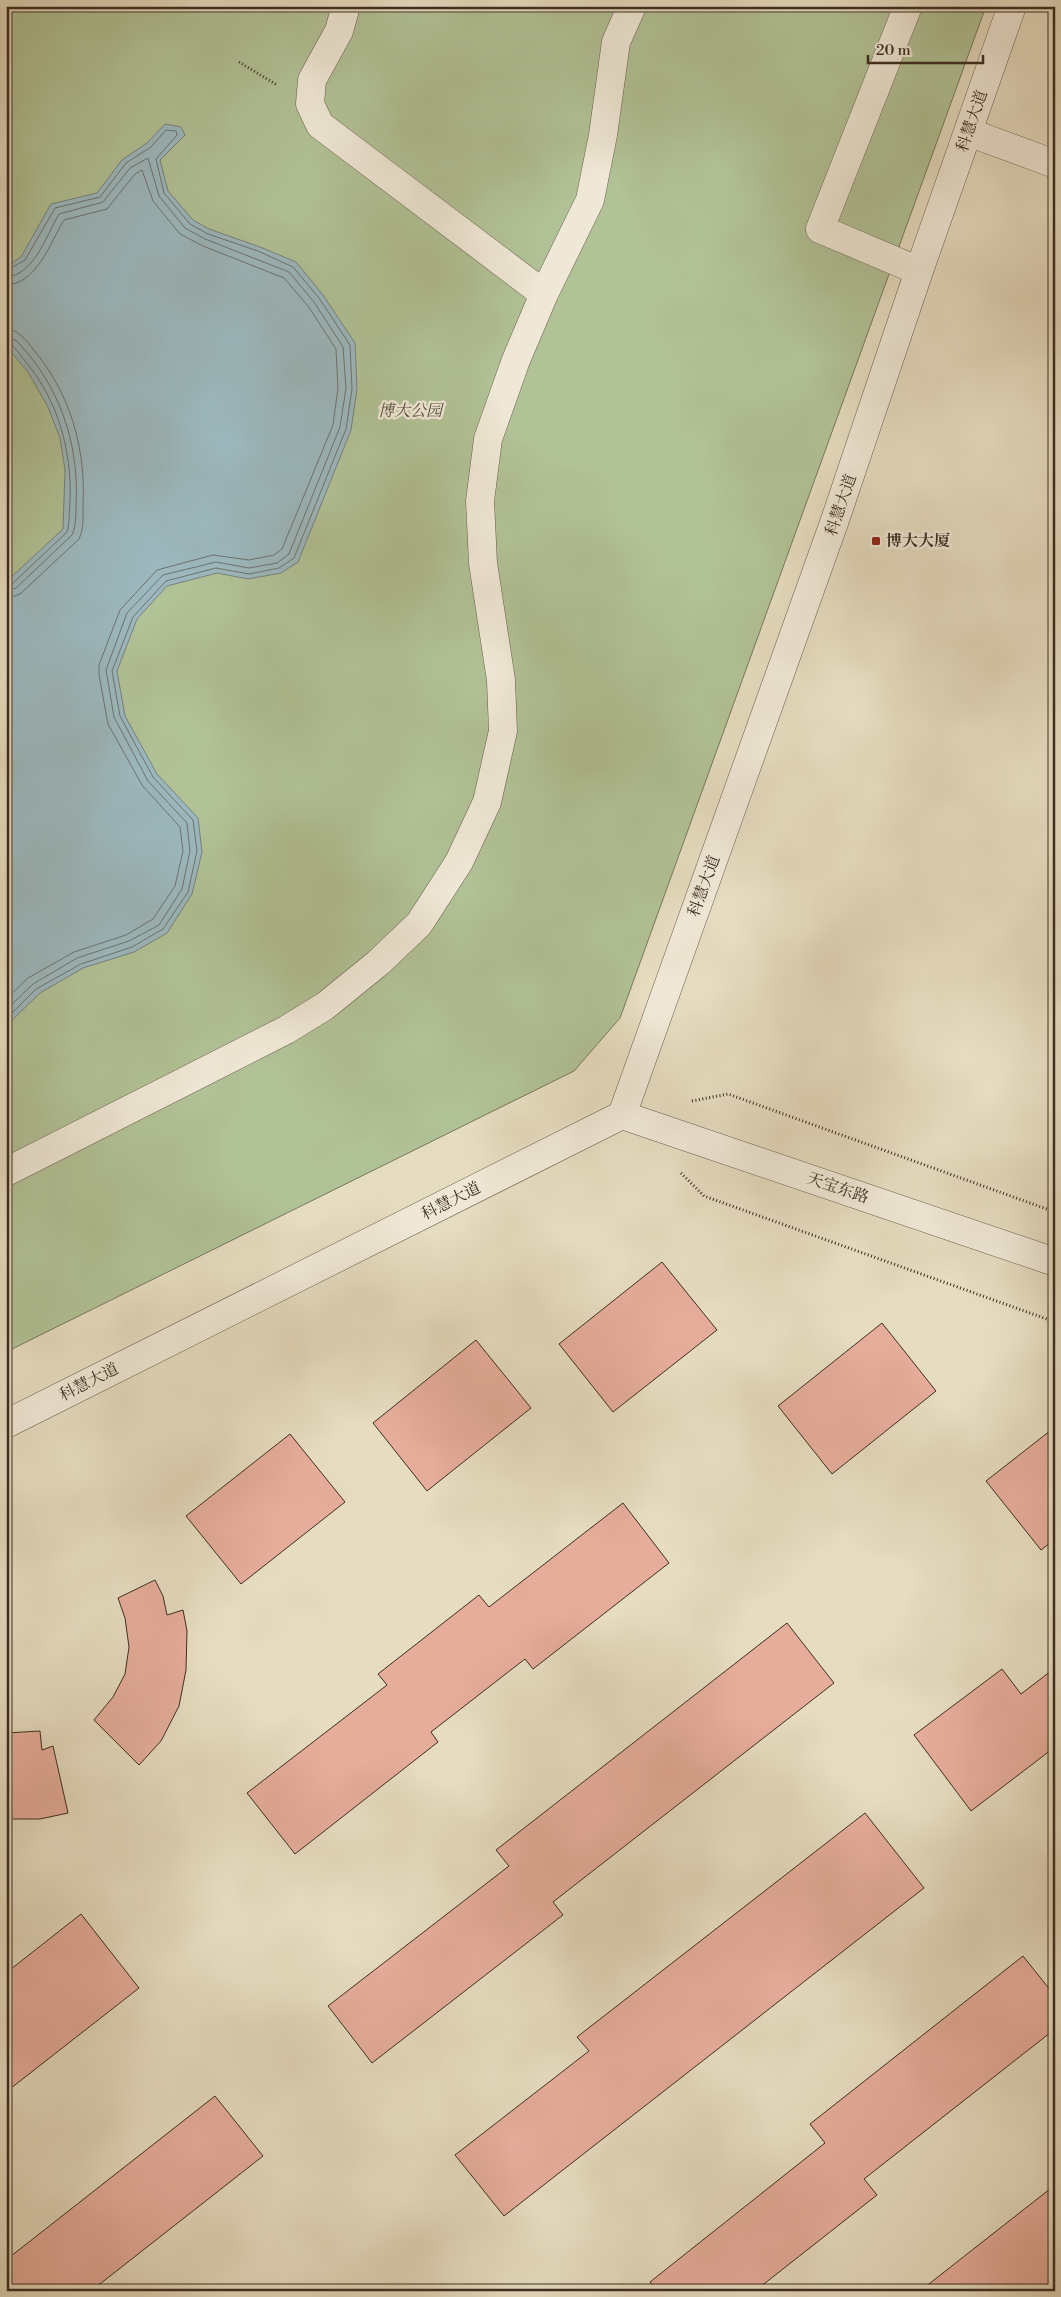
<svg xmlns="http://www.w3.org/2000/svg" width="1061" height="2297" font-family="'Libre Bodoni','Noto Serif SC',serif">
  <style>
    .green { fill: #b1c296; stroke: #77785c }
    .water { fill: #9cb8be; stroke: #768180 }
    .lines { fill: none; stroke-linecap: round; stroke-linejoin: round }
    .shore { stroke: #6c7370; stroke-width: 1 }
    .building { fill: #e6ad9b; stroke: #3d2e22 }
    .minor-casing { stroke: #675a4a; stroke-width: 29 }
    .path { stroke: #3d2e22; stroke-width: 3; stroke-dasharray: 1 2.5; stroke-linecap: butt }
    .minor { stroke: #efe8d6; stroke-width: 28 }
    .poi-dot { fill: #8f2418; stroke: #efe8d6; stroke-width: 2 }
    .labels { text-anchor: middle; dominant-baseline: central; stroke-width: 5; stroke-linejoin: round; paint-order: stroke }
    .street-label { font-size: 16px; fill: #3d2e22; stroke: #efe8d6 }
    .park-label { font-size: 16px; font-style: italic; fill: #544c39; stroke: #efe8d6 }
    .poi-label { font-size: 16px; font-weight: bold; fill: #3d2e22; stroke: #efe8d6; text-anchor: start }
  </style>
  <rect width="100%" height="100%" fill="#e6dcc0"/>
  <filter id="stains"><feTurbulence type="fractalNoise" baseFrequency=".004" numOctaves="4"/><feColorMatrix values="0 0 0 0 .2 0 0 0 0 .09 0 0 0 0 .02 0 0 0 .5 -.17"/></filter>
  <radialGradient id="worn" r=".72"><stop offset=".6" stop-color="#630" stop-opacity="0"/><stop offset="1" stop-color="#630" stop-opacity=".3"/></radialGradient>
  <path class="green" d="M6 6H986L620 1018 574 1071 6 1352Z"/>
  <path class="water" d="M165 124 181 127 185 135 160 160 168 191 193 220 209 229 260 247 296 262 323 295 355 343 357 389 351 430 298 562 281 573 248 579 217 573 167 586 137 619 117 671 125 716 157 774 198 818 202 852 192 894 167 933 134 952 83 968 40 993 6 1026V582L63 529 65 470 60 438 48 407 28 372 6 346V267L21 257 51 204 97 193 122 160 147 143Z"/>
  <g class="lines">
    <path class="shore" d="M6 271 25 260 55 208 100 197 126 163 151 147 166 130 176 131 177 135 156 159 164 193 190 224 208 234 258 251 293 267 319 298 350 345 352 389 346 429 294 558 279 568 249 574 216 568 166 581 133 617 112 671 120 716 153 777 193 820 197 851 188 892 163 929 132 947 81 964 36 989 6 1019
      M6 277C34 276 47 234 59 214L103 202 130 168 148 158 159 196 185 228 205 239 289 272 314 302 343 347 346 388 340 427 289 554 277 563 249 568 216 562 163 575 127 613 106 670 114 717 148 781 187 823 190 851 182 889 159 925 129 941 77 958 33 984 6 1010
      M6 285C37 284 50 243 64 220L107 209 135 174 142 170 153 201 180 234 203 246 284 278 308 306 336 349 338 388 333 425 282 549 274 555 249 560 213 555 157 570 120 610 99 665V675L108 724 142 785 180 827 183 851 175 886 153 919 126 935 74 952 28 978 6 999
      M6 329C19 330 25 339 33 349 70 393 86 448 83 505 83 516 84 529 79 539L20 594 6 599
      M6 337C17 337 22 348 29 355 64 398 79 451 76 505 76 514 76 526 72 535L16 588 6 591
      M6 343C14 344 20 355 25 361 58 400 72 451 70 501 69 511 70 522 67 532L12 584 6 585"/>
  </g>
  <path class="building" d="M662 1262 717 1330 613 1412 559 1344Z
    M882 1323 936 1391 832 1474 778 1406Z
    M476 1340 531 1408 427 1491 373 1423Z
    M1055 1427V1539L1041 1550 986 1481Z
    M290 1434 345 1502 241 1584 186 1516Z
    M623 1503 669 1563 533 1669 525 1659 431 1732 438 1742 295 1854 247 1793 387 1685 378 1674 479 1595 489 1607Z
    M155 1580 163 1596 167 1615 183 1610 187 1631 186 1670 179 1706 161 1741 139 1765 94 1720 113 1697 125 1674 129 1647 125 1618 118 1598Z
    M787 1623 834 1683 553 1902 563 1915 372 2063 328 2006 509 1866 496 1850Z
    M1055 1668V1747L971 1811 914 1735 1002 1669 1021 1694Z
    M40 1731 42 1750 53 1746 68 1813 40 1819H6V1733Z
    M865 1813 924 1888 504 2216 455 2155 589 2051 577 2037Z
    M81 1914 139 1988 6 2092V1973Z
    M1023 1956 1055 1996V2029L864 2179 877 2195 755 2291H657L650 2282 825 2143 810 2124Z
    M215 2096 263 2156 91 2291H6V2260Z
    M1055 2185V2291H920Z"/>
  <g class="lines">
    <defs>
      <path id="minor" d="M346 6 339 31 312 80 310 104 320 125 544 294
        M908 6 820 229 919 271
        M968 132 1055 164
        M622 1115 1055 1262
        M6 1172 286 1030 325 1006 378 963 419 924 459 862 487 802 503 731 501 680 483 563 480 501 488 439 516 360 544 294 590 200 603 135 616 42 632 6
        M6 1424 622 1115 835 520 919 271 1012 6"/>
    </defs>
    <use href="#minor" class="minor-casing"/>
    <path class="path" d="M239 62 277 85
      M692 1101 728 1094 1055 1212
      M681 1173 704 1196 1055 1322"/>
    <use href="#minor" class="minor"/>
  </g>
  <rect class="poi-dot" x="871" y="536" width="10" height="10" rx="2.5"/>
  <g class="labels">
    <g class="street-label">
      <text transform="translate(972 121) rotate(-71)">科慧大道</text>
      <text transform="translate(841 505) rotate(-71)">科慧大道</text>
      <text transform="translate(704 886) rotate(-70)">科慧大道</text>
      <text transform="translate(838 1188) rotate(19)">天宝东路</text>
      <text transform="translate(451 1201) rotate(-27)">科慧大道</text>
      <text transform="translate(89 1382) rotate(-27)">科慧大道</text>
    </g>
    <g class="park-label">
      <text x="410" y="411">博大公园</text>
    </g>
    <g class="poi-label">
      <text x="886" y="541">博大大厦</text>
    </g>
  </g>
  <rect width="1061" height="2297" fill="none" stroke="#e6dcc0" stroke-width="25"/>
  <rect x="8" y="8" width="1046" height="2282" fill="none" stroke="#3d2e22" stroke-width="2.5"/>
  <rect x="12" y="12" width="1036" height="2272" fill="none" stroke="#3d2e22"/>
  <path d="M868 55v8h115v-8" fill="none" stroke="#3d2e22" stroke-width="2.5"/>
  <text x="876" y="55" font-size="15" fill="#3d2e22" stroke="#efe8d6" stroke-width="4" paint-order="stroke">20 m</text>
  <rect width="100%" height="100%" filter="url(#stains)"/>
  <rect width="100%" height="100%" fill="url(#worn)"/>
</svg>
